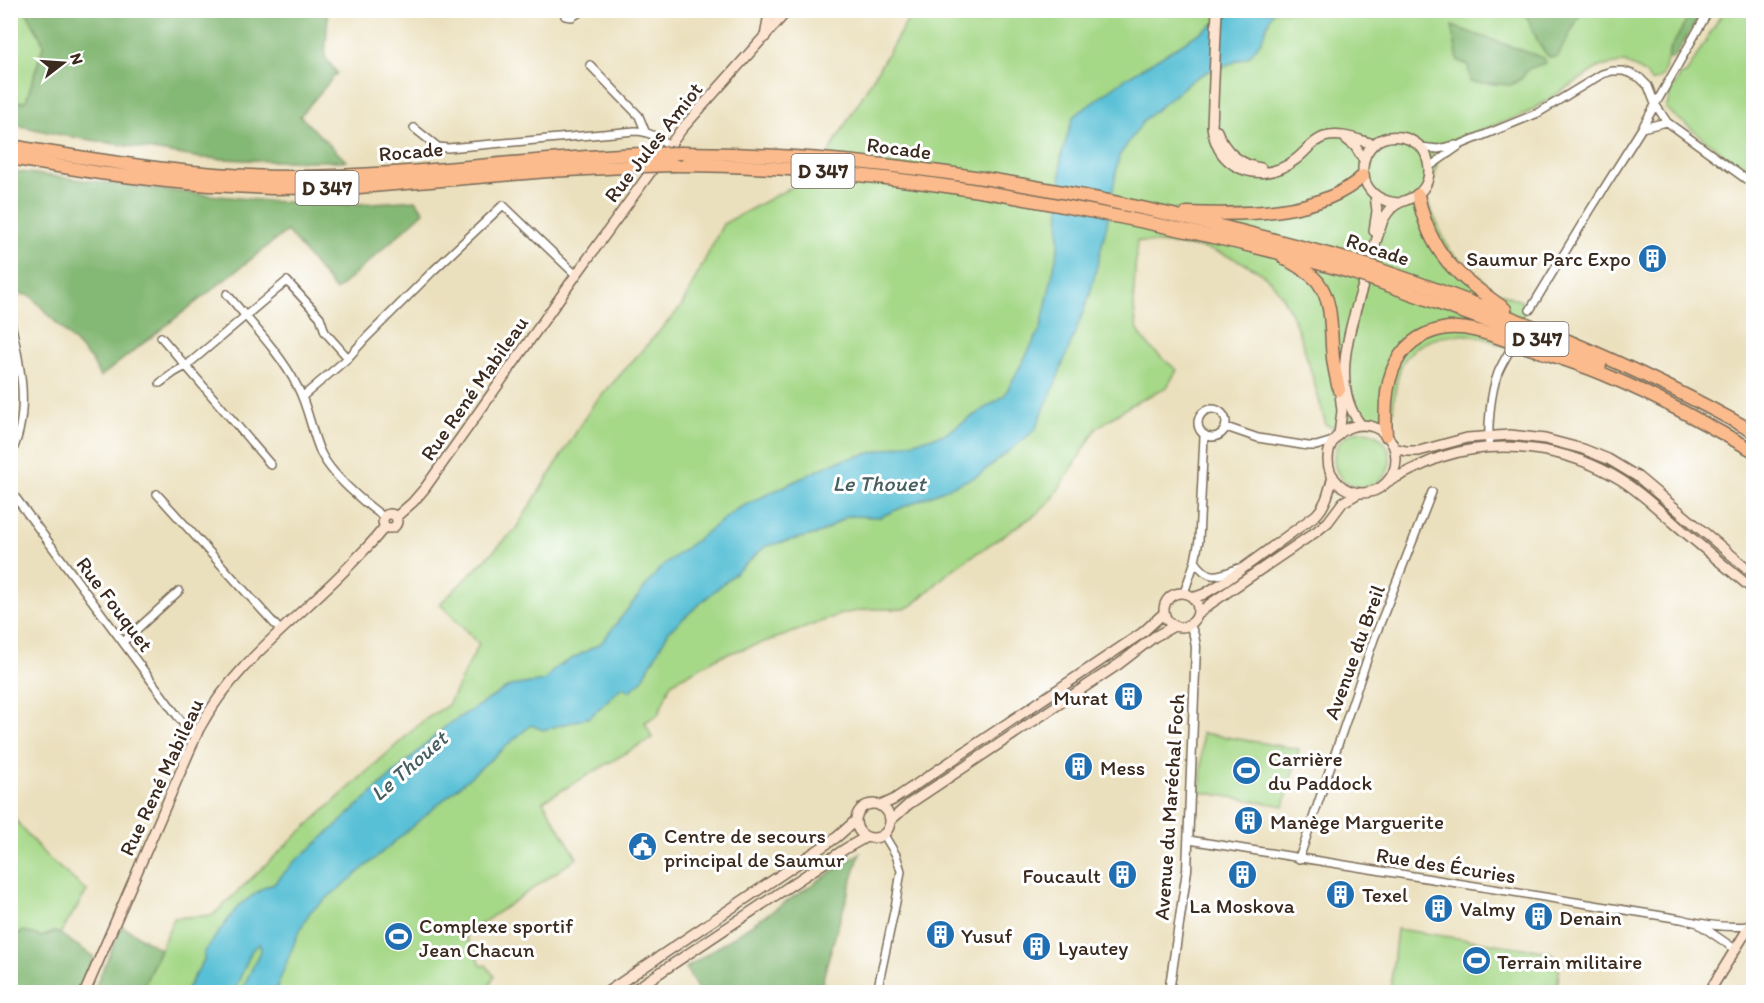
<svg xmlns="http://www.w3.org/2000/svg" width="1764" height="1003" font-family="Itim,sans-serif">
  <style>
    .green { fill: #a5d887; stroke: #708152; stroke-width: 1.5 }
    .forest { fill: #84b874; stroke: #607149; stroke-width: 1.5 }
    .water { fill: #59c0d6; stroke: #4a757a; stroke-width: 1.5 }
    .lines { fill: none; stroke-linecap: round; stroke-linejoin: round }
    .minor-casing { stroke: #796a56; stroke-width: 10 }
    .tertiary-casing { stroke: #796a56; stroke-width: 11 }
    .secondary-casing { stroke: #796a56; stroke-width: 12 }
    .trunk-casing { stroke: #796a56; stroke-width: 15 }
    .minor { stroke: #fff; stroke-width: 7 }
    .tertiary { stroke: #fff; stroke-width: 8 }
    .secondary { stroke: #fde4d1; stroke-width: 9 }
    .trunk { stroke: #fbbb8d; stroke-width: 12 }
    .trunk-bridge-casing { stroke: #796a56; stroke-width: 15; stroke-linecap: butt }
    .trunk-bridge { stroke: #fbbb8d; stroke-width: 12 }
    .labels { text-anchor: middle; dominant-baseline: central; stroke-width: 6; stroke-linejoin: round; paint-order: stroke }
    .shield { fill: #fff; stroke: #766a62; stroke-width: 1.5 }
    .shield-label { font-size: 20px; font-weight: bold; fill: #3b2a1e }
    .street-label { font-size: 21px; fill: #3b2a1e; stroke: #fff }
    .poi-label { font-size: 21px; fill: #3b2a1e; stroke: #fff; text-anchor: start }
    .water-label { font-size: 22px; font-style: italic; fill: #465e5e; stroke: #fff }
  </style>
  <rect width="100%" height="100%" fill="#fff"/>
  <filter id="ink" filterUnits="userSpaceOnUse"><feTurbulence type="fractalNoise" baseFrequency=".0167" numOctaves="2"/><feDisplacementMap in="SourceGraphic" scale="12" xChannelSelector="R" yChannelSelector="G"/><feConvolveMatrix kernelMatrix="1 2 1 2 8 2 1 2 1" color-interpolation-filters="sRGB"/></filter>
  <filter id="wash" filterUnits="userSpaceOnUse"><feTurbulence type="fractalNoise" baseFrequency=".008" numOctaves="4" result="noise"/><feDisplacementMap in="SourceGraphic" scale="24" xChannelSelector="R" yChannelSelector="G"/><feGaussianBlur stdDeviation="1.35" result="paint"/><feColorMatrix in="noise" values="0 0 0 0 0 0 0 0 0 0 0 0 0 0 0 0 0 1.4 0 .05"/><feComposite in="paint" operator="in"/></filter>
  <g filter="url(#wash)">
    <rect width="100%" height="100%" fill="#ebe0bd"/>
    <path class="green" d="M1724 10 1753 11V177L1666 109 1671 91 1681 75 1686 74Z
      M10 11H26L44 44 26 101 11 103Z
      M913 11H1524L1557 57 1582 11H1692L1669 52 1664 72 1661 78 1651 82 1646 74 1625 62 1599 67 1526 114 1430 148 1437 163 1434 178 1426 199 1449 250 1496 291 1528 304 1510 349C1500 345 1490 340 1480 337 1454 330 1415 339 1402 364 1395 378 1394 402 1392 418L1379 423 1332 427 1326 425C1314 386 1298 304 1267 278 1251 264 1230 256 1210 250 1190 244 1158 244 1137 241 1136 265 1130 308 1138 330 1145 346 1164 359 1177 370L1167 387 1131 405 1097 428 1053 498 1038 513 963 562 947 574 913 605 904 609H869L841 614 786 635 721 656 671 683 658 715 645 722 652 738 543 801 577 858 465 935 482 966 486 965 494 976 490 984 496 992H141L174 918 213 915 297 835 424 720 448 705 479 644 440 604 515 530 593 405 681 307 723 224 816 174Z
      M1334 459a28 28 0 1 1 56 0a28 28 0 1 1-56 0Z
      M1202 733 1299 749 1284 806 1201 792Z
      M10 814 47 857 87 891 60 934 54 932 41 937 24 931 11 938Z
      M1397 929 1550 952C1565 964 1558 976 1556 992H1390Z"/>
    <path class="forest" d="M26 11H323L328 16 325 57 337 73 300 116 346 161H268L201 158 61 135 11 124V103L26 101 44 44Z
      M1524 11 1525 10 1582 11 1557 57H1549L1540 46Z
      M1692 11H1703L1674 58 1668 59 1669 52Z
      M1452 26 1544 58 1545 63 1528 69 1522 78 1511 85 1470 82 1468 65 1458 61Z
      M11 171 172 191 267 201 344 205 416 200 424 212 336 291 287 231 100 377 92 361 31 296 11 292Z
      M860 853 827 963 820 992H699L686 968Z
      M122 926 160 949 141 992H93Z
      M24 931 41 937 54 932 60 934 94 957 80 992H11V938Z"/>
    <path class="water" d="M1235 11H1273L1261 41 1248 57 1207 72 1195 78 1144 120 1119 156 1107 224 1090 294 1057 379 1035 430 979 475 880 517 847 516 821 533 766 546 669 631 642 680 630 691 622 687 590 717 543 730 531 725 352 878 310 912 297 936 275 992H241L261 949 259 944 252 950 234 992H185L204 960V952L239 905 265 887 274 884 294 862 317 843 447 725 510 686 544 681 555 668 601 643 661 567 737 509 835 462 945 434 1004 396 1041 328 1059 244 1061 157 1073 117 1126 78Z"/>
  </g>
  <g filter="url(#ink)">
    <g class="lines">
      <defs>
        <path id="minor" d="M565 16 572 17 584 10
          M590 65 639 116 645 131
          M414 128 438 147 448 148 635 131C649 131 658 138 669 146
          M1642 128 1667 122
          M1420 147 1438 149 1456 145
          M1429 167 1462 144 1538 113 1602 74 1612 71H1623L1632 74 1640 78 1648 86 1655 104 1667 122 1754 185
          M227 294C250 322 281 354 297 386 308 406 311 430 320 451 330 474 364 503 384 517
          M1530 310 1591 209 1642 128 1709 10
          M10 318C20 363 32 413 10 456
          M160 383 175 372 186 366 161 337
          M302 397 348 358 366 338 434 270 503 205 576 275
          M1198 423a14 14 0 1 1 28 0a14 14 0 1 1-28 0Z
          M1226 427 1258 438 1308 446H1316L1333 441
          M1489 448C1488 426 1490 394 1498 373 1501 365 1507 356 1511 348
          M271 465 186 366 287 281 320 317 325 332 348 358
          M10 490 187 729 196 737
          M157 494 281 631
          M1195 561C1209 582 1218 576 1239 568
          M1184 593 1195 561 1199 540 1204 436
          M123 642 179 591
          M1189 840 1681 919C1704 925 1725 928 1749 926
          M1299 859 1374 639 1432 492
          M1700 925 1735 949
          M877 992 896 902 901 871 896 855 884 835"/>
        <path id="tertiary" d="M1169 992 1187 870 1196 647 1194 635 1190 625"/>
        <path id="secondary" d="M1217 10 1212 126C1214 143 1220 156 1234 165 1253 177 1277 174 1295 160 1305 153 1312 141 1324 137 1341 132 1358 140 1374 144
          M765 37 768 19 775 10
          M1217 131C1224 151 1240 165 1261 168
          M1345 138 1355 146 1364 160
          M1374 231 1377 211 1375 195
          M1339 385 1342 411 1339 434
          M1361 425C1329 385 1351 326 1364 282 1370 261 1376 240 1383 220 1387 213 1392 206 1399 203 1411 198 1421 196 1427 182 1431 171 1429 156 1421 147 1415 142 1408 138 1401 137 1355 130 1347 200 1398 203
          M1328 459a34 34 0 1 1 68 0a34 34 0 1 1-68 0Z
          M1394 448 1406 451H1419L1467 438 1510 435 1545 439 1583 449 1608 459 1638 477 1754 574
          M1387 482C1405 473 1422 464 1441 457 1500 438 1568 447 1621 480 1640 492 1657 508 1674 523 1700 545 1727 568 1754 590
          M383 521a7 7 0 1 1 14 0a7 7 0 1 1-14 0Z
          M396 517 413 502 425 488 576 275 681 130 788 10
          M1164 610a17 17 0 1 1 34 0a17 17 0 1 1-34 0Z
          M1193 598 1204 594 1224 582 1316 515C1327 504 1329 490 1333 476
          M1198 614 1210 604 1317 531 1328 522 1343 502 1359 493
          M856 821a17 17 0 1 1 34 0a17 17 0 1 1-34 0Z
          M880 806 893 800 1142 633 1164 613
          M890 821 909 804 1119 664 1154 637 1174 626
          M85 992 199 729C236 660 301 617 354 561 365 549 376 539 385 526
          M607 992 837 837 856 820
          M631 992 845 849 866 837
          M1709 992 1754 919"/>
        <path id="trunk" d="M10 146C103 161 196 177 290 177 408 177 525 158 643 154
          M682 153C909 154 1135 200 1353 261
          M10 158 100 173 166 181 209 185 271 188 359 187 549 171 644 166
          M674 165C813 165 949 183 1084 210 1174 227 1262 247 1350 272
          M1418 195C1430 256 1457 275 1505 309
          M1187 213C1241 215 1321 216 1363 176
          M1284 258C1295 265 1309 271 1318 282 1334 303 1330 333 1333 358 1334 369 1337 379 1339 390
          M1378 269C1507 313 1634 364 1754 432
          M1374 280 1576 353 1600 365
          M1386 435C1383 390 1389 340 1442 329 1467 324 1494 336 1517 344 1548 354 1578 363 1608 376 1658 397 1706 424 1754 451"/>
      </defs>
      <use href="#minor" class="minor-casing"/>
      <use href="#tertiary" class="tertiary-casing"/>
      <use href="#secondary" class="secondary-casing"/>
      <use href="#trunk" class="trunk-casing"/>
      <use href="#minor" class="minor"/>
      <use href="#tertiary" class="tertiary"/>
      <use href="#secondary" class="secondary"/>
      <use href="#trunk" class="trunk"/>
      <defs>
        <path id="trunk-bridge" d="M643 154 682 153
          M644 166 674 165
          M1353 261 1378 269
          M1350 272 1374 280"/>
      </defs>
      <use href="#trunk-bridge" class="trunk-bridge-casing"/>
      <use href="#trunk-bridge" class="trunk-bridge"/>
    </g>
  </g>
  <defs>
    <symbol id="building-disc" viewBox="-11 -11 22 22"><circle r="9.5" fill="#1f6fb2" stroke="#fff"/><path d="M-4-6H4V6H1V3H-1V6H-4ZM-2.5-4.3h1.7v1.8h-1.7ZM.8-4.3h1.7v1.8H.8ZM-2.5-1h1.7V.8h-1.7ZM.8-1h1.7V.8H.8Z" fill="#fff"/></symbol>
    <symbol id="stadium-disc" viewBox="-11 -11 22 22"><circle r="9.5" fill="#1f6fb2" stroke="#fff"/><path d="M0-5a6.5 5 0 1 0 0 10a6.5 5 0 1 0 0-10ZM-3.5-1.8h7v3.6h-7Z" fill="#fff"/></symbol>
    <symbol id="civic-disc" viewBox="-11 -11 22 22"><circle r="9.5" fill="#1f6fb2" stroke="#fff"/><path d="M-.6-6.5H3V-4.5H.6V-3L4-1V1h2V6H-6V1h2V-1L-.6-3ZM-1.2 2.5V6h2.4V2.5Z" fill="#fff"/></symbol>
  </defs>
  <g fill-rule="evenodd">
    <use href="#building-disc" x="1636" y="242" width="33" height="33"/>
    <use href="#building-disc" x="1112" y="680" width="33" height="33"/>
    <use href="#building-disc" x="1062" y="750" width="33" height="33"/>
    <use href="#stadium-disc" x="1230" y="754" width="33" height="33"/>
    <use href="#building-disc" x="1232" y="804" width="33" height="33"/>
    <use href="#civic-disc" x="626" y="830" width="33" height="33"/>
    <use href="#building-disc" x="1226" y="858" width="33" height="33"/>
    <use href="#building-disc" x="1106" y="858" width="33" height="33"/>
    <use href="#building-disc" x="1324" y="878" width="33" height="33"/>
    <use href="#building-disc" x="1422" y="892" width="33" height="33"/>
    <use href="#building-disc" x="1522" y="900" width="33" height="33"/>
    <use href="#building-disc" x="924" y="918" width="33" height="33"/>
    <use href="#stadium-disc" x="382" y="920" width="33" height="33"/>
    <use href="#building-disc" x="1020" y="930" width="33" height="33"/>
    <use href="#stadium-disc" x="1460" y="944" width="33" height="33"/>
  </g>
  <g class="labels">
    <g class="shield">
      <rect x="791.5" y="154" width="63" height="34" rx="4.5"/>
      <rect x="295.5" y="171" width="63" height="34" rx="4.5"/>
      <rect x="1505.5" y="322" width="63" height="34" rx="4.5"/>
    </g>
    <g class="shield-label">
      <text x="823" y="171">D 347</text>
      <text x="327" y="188">D 347</text>
      <text x="1537" y="339">D 347</text>
    </g>
    <g class="street-label">
      <text transform="translate(653 142) rotate(-52)">Rue Jules Amiot</text>
      <text transform="translate(899 148) rotate(7)">Rocade</text>
      <text transform="translate(411 151) rotate(-5)">Rocade</text>
      <text transform="translate(1378 249) rotate(18)">Rocade</text>
      <text transform="translate(474 388) rotate(-55)">Rue René Mabileau</text>
      <text transform="translate(115 604) rotate(53)">Rue Fouquet</text>
      <text transform="translate(1354 652) rotate(-70)">Avenue du Breil</text>
      <text transform="translate(161 777) rotate(-65)">Rue René Mabileau</text>
      <text transform="translate(1169 807) rotate(-86)">Avenue du Maréchal Foch</text>
      <text transform="translate(1446 865) rotate(9)">Rue des Écuries</text>
    </g>
    <g class="poi-label">
      <text x="1631" y="258" text-anchor="end">Saumur Parc Expo</text>
      <text x="1108" y="697" text-anchor="end">Murat</text>
      <text x="1268" y="758">Carrière<tspan x="1268" dy="24">du Paddock</tspan></text>
      <text x="1100" y="767">Mess</text>
      <text x="1270" y="821">Manège Marguerite</text>
      <text x="664" y="835">Centre de secours<tspan x="664" dy="24">principal de Saumur</tspan></text>
      <text x="1101" y="875" text-anchor="end">Foucault</text>
      <text x="1362" y="894">Texel</text>
      <text x="1242" y="905" text-anchor="middle">La Moskova</text>
      <text x="1460" y="908">Valmy</text>
      <text x="1559" y="917">Denain</text>
      <text x="419" y="925">Complexe sportif<tspan x="419" dy="24">Jean Chacun</tspan></text>
      <text x="961" y="935">Yusuf</text>
      <text x="1058" y="947">Lyautey</text>
      <text x="1497" y="961">Terrain militaire</text>
    </g>
    <g class="water-label">
      <text x="879" y="483">Le Thouet</text>
      <text transform="translate(409 766) rotate(-41)">Le Thouet</text>
    </g>
  </g>
  <rect width="1764" height="1003" fill="none" stroke="#fff" stroke-width="36"/>
  <g transform="translate(63 63) rotate(73)" stroke="#ffffff" stroke-width="4.5" paint-order="stroke">
  <path d="M0-4.5L10 22L0 15L-10 22Z" fill="#3b2a1e"/>
  <text y="-9" font-size="16" font-weight="bold" text-anchor="middle" fill="#3b2a1e">N</text>
  </g>
</svg>
